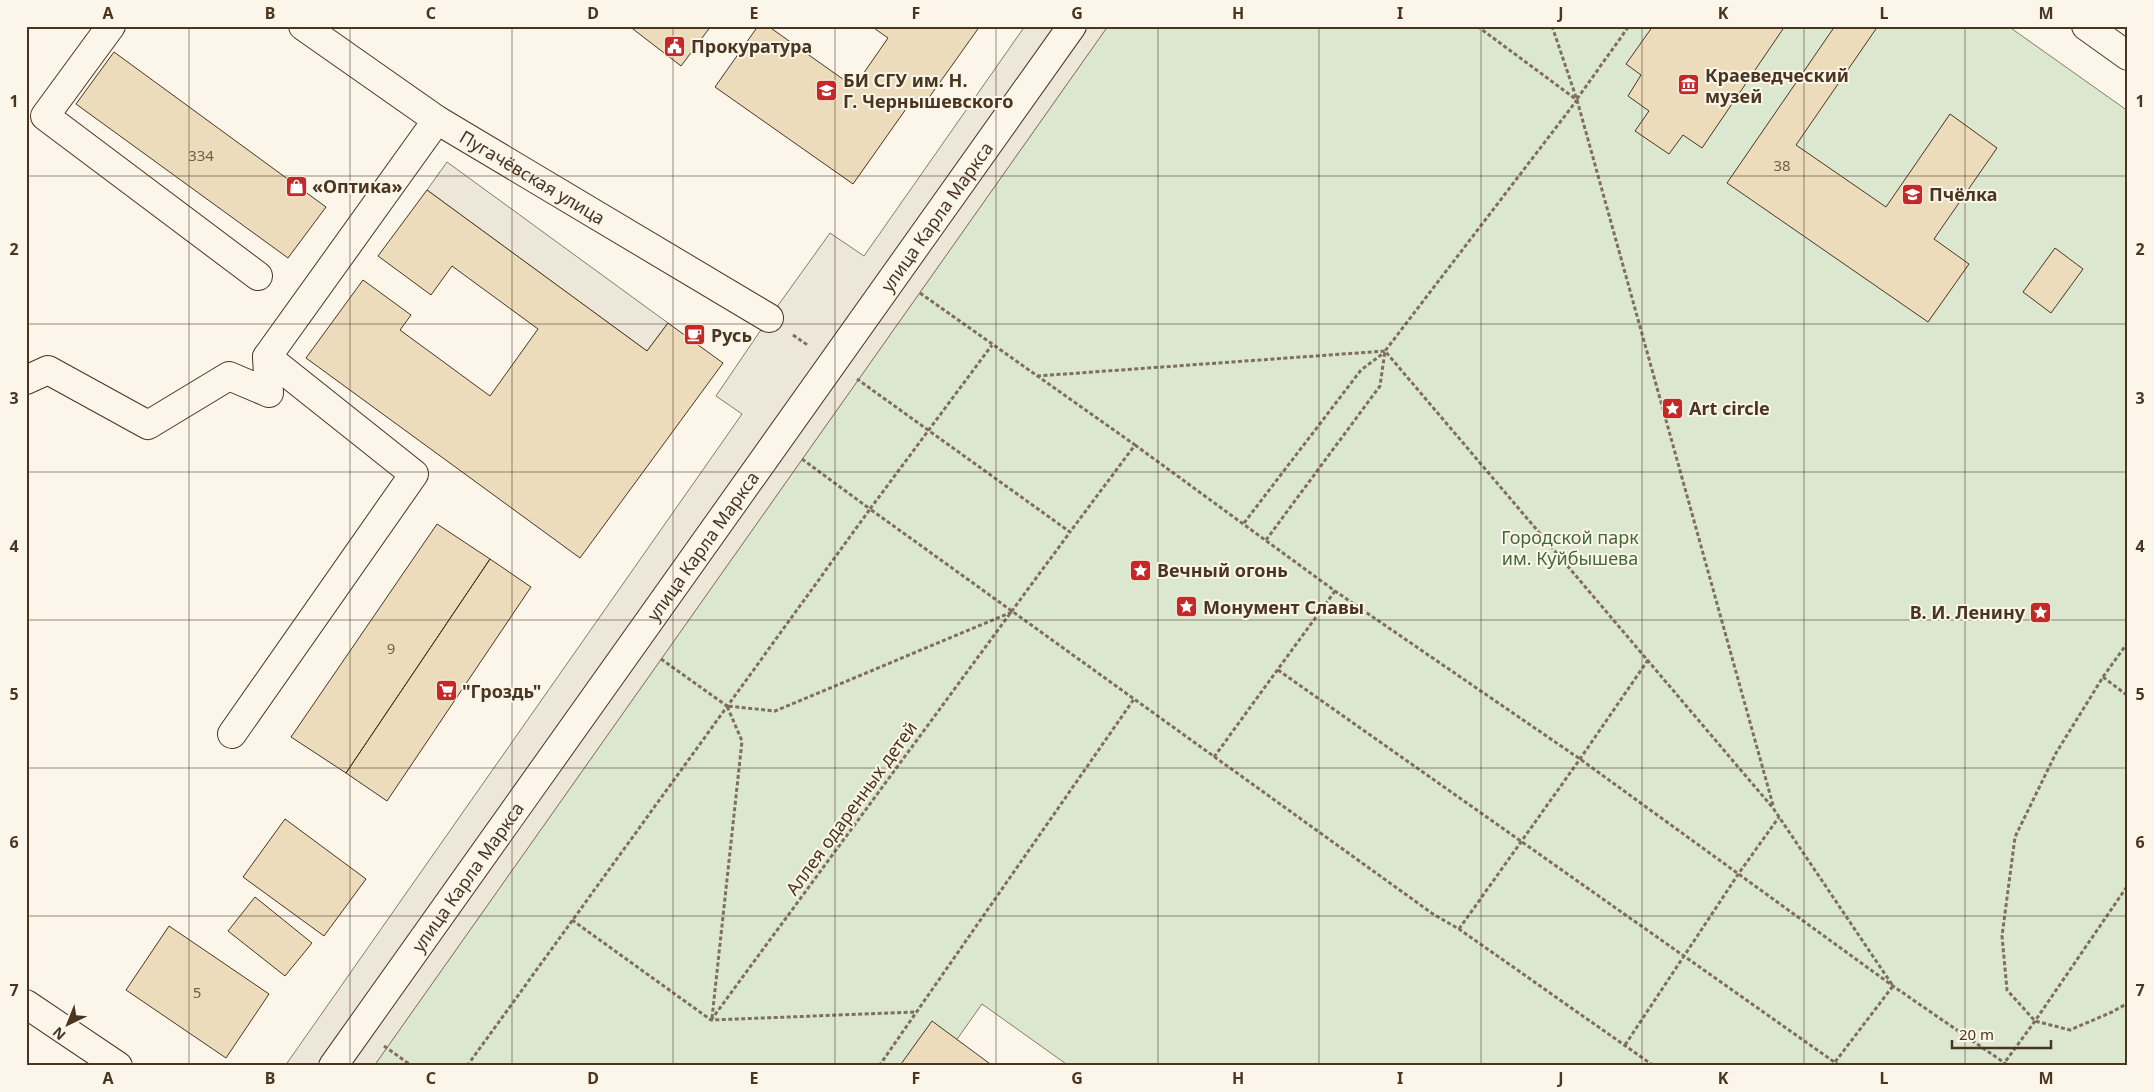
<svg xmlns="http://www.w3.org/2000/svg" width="2154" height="1092" font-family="'Noto Sans',sans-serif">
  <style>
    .green { fill: #dce7d0; stroke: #887966 }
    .parking { fill: #ede7d9; stroke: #887966 }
    .building { fill: #ecdcbc; stroke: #4a3520 }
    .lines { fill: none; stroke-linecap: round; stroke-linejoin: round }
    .minor-casing { stroke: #4a3520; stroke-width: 30 }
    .path { stroke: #7f6f5c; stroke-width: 3; stroke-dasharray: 4 2.5; stroke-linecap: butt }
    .minor { stroke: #fbf6e9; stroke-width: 28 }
    .grid { fill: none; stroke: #4a3520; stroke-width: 1; stroke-opacity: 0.55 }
    .labels { text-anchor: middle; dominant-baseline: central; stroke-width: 4; stroke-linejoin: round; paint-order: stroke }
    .number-label { font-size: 15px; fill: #725f47 }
    .poi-label { font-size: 18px; font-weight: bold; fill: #4a3520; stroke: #fbf6e9; text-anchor: start }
    .street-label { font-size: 18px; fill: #4a3520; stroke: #fbf6e9 }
    .park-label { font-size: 18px; fill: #436837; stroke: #fbf6e9 }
    .neatline { fill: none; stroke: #4a3520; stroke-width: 2 }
    .grid-label { font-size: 16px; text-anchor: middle; font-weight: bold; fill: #4a3520 }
  </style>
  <rect width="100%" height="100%" fill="#fbf6e9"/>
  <path class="green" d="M1108 26H2008L2128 111V1066H1069L982 1004 938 1066H374Z"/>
  <path class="parking" d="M1025 26H1108L374 1066H285L742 414 716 396 769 318 830 233 864 256Z
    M447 162 668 323 647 351 427 190Z"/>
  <path class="building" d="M629 26H711L681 66Z
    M758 26H768L854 87 888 38 871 26H980L923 106 913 99 853 184 715 87Z
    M1653 26H1785L1702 148 1683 135 1669 154 1635 131 1649 111 1628 96 1641 75 1626 64Z
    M1835 26H1878L1796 145 1886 207 1950 114 1997 148 1934 239 1969 264 1928 322 1727 183Z
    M114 52 326 207 288 258 76 104Z
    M427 190 647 351 668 323 723 363 580 558 306 358 363 280 411 315 400 330 490 396 538 329 452 266 431 295 378 256Z
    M2055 248 2083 269 2051 313 2023 292Z
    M437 524 490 559 346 773 291 737Z
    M490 559 531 587 387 801 346 773Z
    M285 819 366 879 324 936 243 877Z
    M255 897 312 943 285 976 228 931Z
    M169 926 269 994 226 1058 126 990Z
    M932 1021 993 1066H903L901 1064Z"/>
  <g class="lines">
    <defs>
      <g id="minor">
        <path d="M111 26 45 116 258 276"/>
        <path id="s1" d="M303 26 437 120 769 318"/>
        <path d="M2086 26 2128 56"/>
        <path d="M26 380 48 370 148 425 229 376 269 393 267 357"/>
        <path d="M232 734 414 474 267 357 437 120"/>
        <path d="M26 1004 118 1066"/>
        <path id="s2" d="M333 1066 1072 26"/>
      </g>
    </defs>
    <use href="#minor" class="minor-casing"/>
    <path class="path" d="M1552 26 1577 100 1773 805
      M1577 99 1629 26
      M920 293 1135 445 1070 532
      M793 335 809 346
      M1037 376 1385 351 1773 808 1893 986 1832 1066
      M1135 445 1335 591 1580 759 1893 986 2009 1066
      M802 459 870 509 992 345
      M1244 523 1361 370 1385 352
      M1266 540 1380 386 1385 351 1577 100 1477 26
      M2128 642 2103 677 2056 753 2015 837 2002 936 2007 990 2035 1021 2070 1030 2112 1012 2128 1003
      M661 659 727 706
      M1278 670 1840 1066
      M2103 677 2128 696
      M1214 757 1335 591
      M572 920 711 1020 916 1012
      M1459 929 1580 759 1648 660
      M712 1018 742 741 727 706 775 711 1012 612
      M711 1020 1070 532 857 379
      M1625 1045 1739 873 1779 817
      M384 1046 412 1066
      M467 1066 870 509 1433 914 1459 929 1654 1066
      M879 1066 1134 699
      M2002 1066 2035 1021 2128 885"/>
    <use href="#minor" class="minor"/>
  </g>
  <path class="grid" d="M189 26V1066M350 26V1066M512 26V1066M673 26V1066M835 26V1066M996 26V1066M1158 26V1066M1319 26V1066M1481 26V1066M1642 26V1066M1804 26V1066M1965 26V1066M26 176H2128M26 324H2128M26 472H2128M26 620H2128M26 768H2128M26 916H2128"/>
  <defs>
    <symbol id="civic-square" viewBox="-11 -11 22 22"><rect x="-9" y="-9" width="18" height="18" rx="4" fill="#c62828" stroke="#fbf6e9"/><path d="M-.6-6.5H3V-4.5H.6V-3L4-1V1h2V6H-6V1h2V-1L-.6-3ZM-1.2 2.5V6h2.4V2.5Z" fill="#fff"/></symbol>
    <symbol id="museum-square" viewBox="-11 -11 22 22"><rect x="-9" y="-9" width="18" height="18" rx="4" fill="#c62828" stroke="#fbf6e9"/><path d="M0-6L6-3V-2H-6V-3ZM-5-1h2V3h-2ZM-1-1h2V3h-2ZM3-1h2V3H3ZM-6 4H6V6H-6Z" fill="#fff"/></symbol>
    <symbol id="university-square" viewBox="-11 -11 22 22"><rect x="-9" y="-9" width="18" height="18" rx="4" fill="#c62828" stroke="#fbf6e9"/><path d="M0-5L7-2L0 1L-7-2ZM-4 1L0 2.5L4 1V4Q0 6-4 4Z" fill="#fff"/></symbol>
    <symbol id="shop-square" viewBox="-11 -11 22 22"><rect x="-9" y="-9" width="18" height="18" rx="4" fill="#c62828" stroke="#fbf6e9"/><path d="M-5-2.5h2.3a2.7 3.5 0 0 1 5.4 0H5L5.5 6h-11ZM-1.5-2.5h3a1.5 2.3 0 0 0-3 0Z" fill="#fff"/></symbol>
    <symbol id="school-square" viewBox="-11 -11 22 22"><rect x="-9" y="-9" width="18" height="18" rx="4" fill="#c62828" stroke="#fbf6e9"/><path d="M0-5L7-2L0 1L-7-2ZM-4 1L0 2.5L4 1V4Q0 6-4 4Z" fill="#fff"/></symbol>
    <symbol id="cafe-square" viewBox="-11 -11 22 22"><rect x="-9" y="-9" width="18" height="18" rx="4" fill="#c62828" stroke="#fbf6e9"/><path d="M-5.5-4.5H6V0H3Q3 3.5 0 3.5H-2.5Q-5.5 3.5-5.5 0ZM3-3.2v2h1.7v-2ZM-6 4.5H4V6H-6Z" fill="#fff"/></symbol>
    <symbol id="sight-square" viewBox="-11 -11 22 22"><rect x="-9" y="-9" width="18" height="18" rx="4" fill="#c62828" stroke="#fbf6e9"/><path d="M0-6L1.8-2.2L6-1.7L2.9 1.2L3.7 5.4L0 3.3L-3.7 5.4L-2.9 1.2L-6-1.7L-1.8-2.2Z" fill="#fff"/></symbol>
    <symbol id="supermarket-square" viewBox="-11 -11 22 22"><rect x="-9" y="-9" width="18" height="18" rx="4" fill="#c62828" stroke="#fbf6e9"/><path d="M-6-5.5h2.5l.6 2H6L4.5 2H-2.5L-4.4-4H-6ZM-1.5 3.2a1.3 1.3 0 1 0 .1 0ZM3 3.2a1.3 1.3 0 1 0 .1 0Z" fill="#fff"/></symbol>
  </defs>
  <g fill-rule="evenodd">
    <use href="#civic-square" x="662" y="34" width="25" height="25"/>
    <use href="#museum-square" x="1676" y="72" width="25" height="25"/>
    <use href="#university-square" x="814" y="78" width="25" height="25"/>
    <use href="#shop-square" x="284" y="174" width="25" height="25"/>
    <use href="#school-square" x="1900" y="182" width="25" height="25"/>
    <use href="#cafe-square" x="682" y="322" width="25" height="25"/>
    <use href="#sight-square" x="1660" y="396" width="25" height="25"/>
    <use href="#sight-square" x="1128" y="558" width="25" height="25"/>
    <use href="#sight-square" x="1174" y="594" width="25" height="25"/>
    <use href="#sight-square" x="2028" y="600" width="25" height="25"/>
    <use href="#supermarket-square" x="434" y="678" width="25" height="25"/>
  </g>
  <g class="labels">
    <g class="number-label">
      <text x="201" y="155">334</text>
      <text x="1782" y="165">38</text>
      <text x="391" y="648">9</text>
      <text x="197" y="992">5</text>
    </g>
    <g class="poi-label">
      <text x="691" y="46">Прокуратура</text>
      <text x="1705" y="75">Краеведческий<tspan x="1705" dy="21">музей</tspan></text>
      <text x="843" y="80">БИ СГУ им. Н.<tspan x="843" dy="21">Г. Чернышевского</tspan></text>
      <text x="312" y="186">«Оптика»</text>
      <text x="1929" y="194">Пчёлка</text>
      <text x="711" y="335">Русь</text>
      <text x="1689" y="408">Art circle</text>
      <text x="1157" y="570">Вечный огонь</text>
      <text x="1203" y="607">Монумент Славы</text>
      <text x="2025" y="612" text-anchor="end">В. И. Ленину</text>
      <text x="462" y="691">"Гроздь"</text>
    </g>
    <g class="street-label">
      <text stroke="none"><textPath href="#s1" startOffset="275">Пугачёвская улица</textPath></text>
      <text stroke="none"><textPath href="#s2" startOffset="1042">улица Карла Маркса</textPath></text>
      <text stroke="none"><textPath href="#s2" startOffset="638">улица Карла Маркса</textPath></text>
      <text transform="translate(851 808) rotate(-54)">Аллея одаренных детей</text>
      <text stroke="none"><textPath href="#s2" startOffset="232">улица Карла Маркса</textPath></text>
    </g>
    <g class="park-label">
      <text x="1570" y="537">Городской парк<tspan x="1570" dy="21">им. Куйбышева</tspan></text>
    </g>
  </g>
  <rect width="2154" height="1092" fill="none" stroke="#fbf6e9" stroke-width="55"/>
  <g transform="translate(68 1024) rotate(223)" stroke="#fbf6e9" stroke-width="4" paint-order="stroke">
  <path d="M0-4L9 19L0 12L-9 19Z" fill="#4a3520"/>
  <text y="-8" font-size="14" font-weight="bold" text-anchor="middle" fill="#4a3520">N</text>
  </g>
  <path d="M1952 1040v8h99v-8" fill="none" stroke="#4a3520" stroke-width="2.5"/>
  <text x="1959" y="1040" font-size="15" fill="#4a3520" stroke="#fbf6e9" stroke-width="4" paint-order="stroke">20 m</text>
  <rect x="28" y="28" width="2098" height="1036" class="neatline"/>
  <g class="grid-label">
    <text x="108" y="19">A</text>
    <text x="270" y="19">B</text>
    <text x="431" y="19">C</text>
    <text x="593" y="19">D</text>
    <text x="754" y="19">E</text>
    <text x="916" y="19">F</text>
    <text x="1077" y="19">G</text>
    <text x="1238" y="19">H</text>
    <text x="1400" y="19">I</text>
    <text x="1561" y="19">J</text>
    <text x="1723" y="19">K</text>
    <text x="1884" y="19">L</text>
    <text x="2046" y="19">M</text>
    <text x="14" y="107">1</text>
    <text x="2140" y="107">1</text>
    <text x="14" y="255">2</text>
    <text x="2140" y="255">2</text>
    <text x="14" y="404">3</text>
    <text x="2140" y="404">3</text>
    <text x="14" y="552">4</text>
    <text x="2140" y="552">4</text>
    <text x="14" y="700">5</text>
    <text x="2140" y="700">5</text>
    <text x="14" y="848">6</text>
    <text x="2140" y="848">6</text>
    <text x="14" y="996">7</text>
    <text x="2140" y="996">7</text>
    <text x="108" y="1084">A</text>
    <text x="270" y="1084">B</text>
    <text x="431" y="1084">C</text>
    <text x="593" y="1084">D</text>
    <text x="754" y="1084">E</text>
    <text x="916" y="1084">F</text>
    <text x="1077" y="1084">G</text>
    <text x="1238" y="1084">H</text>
    <text x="1400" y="1084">I</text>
    <text x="1561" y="1084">J</text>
    <text x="1723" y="1084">K</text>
    <text x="1884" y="1084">L</text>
    <text x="2046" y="1084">M</text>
  </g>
</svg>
